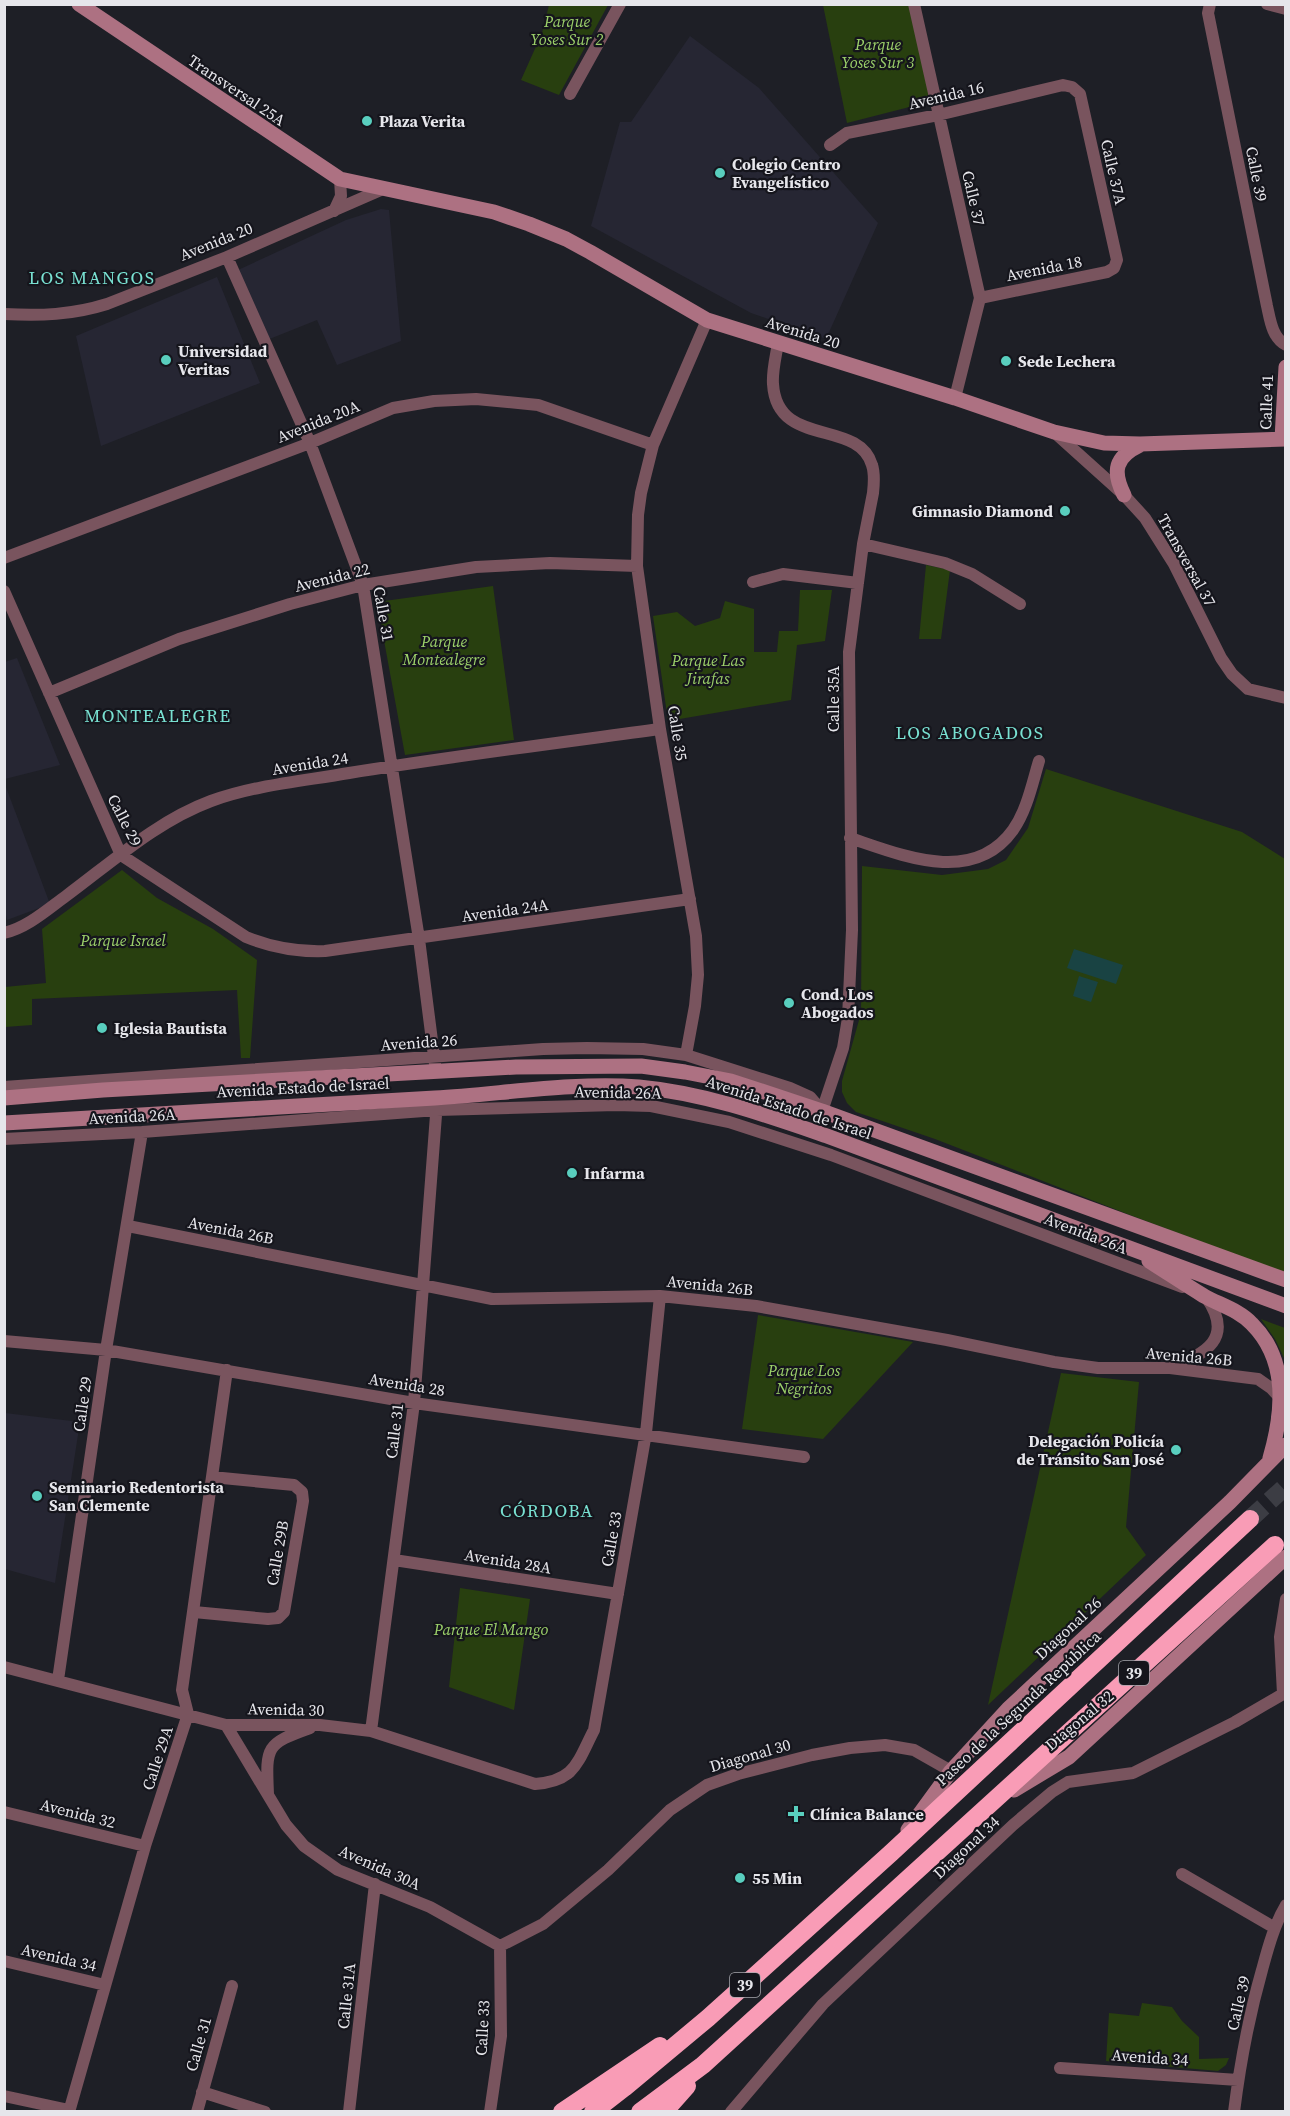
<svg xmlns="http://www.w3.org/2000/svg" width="1290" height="2116" font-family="'Source Serif 4',serif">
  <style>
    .built { fill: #262633 }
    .green { fill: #283f0f }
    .water { fill: #194343 }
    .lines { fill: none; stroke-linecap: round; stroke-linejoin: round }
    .highway-tunnel { stroke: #3c3d44; stroke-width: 18; stroke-dasharray: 18 9; stroke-linecap: butt }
    .street { stroke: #79545e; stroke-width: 12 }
    .secondary { stroke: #ad7182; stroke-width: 15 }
    .highway { stroke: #f99cb6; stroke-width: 18 }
    .poi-dot { fill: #59cebe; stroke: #15151c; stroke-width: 2 }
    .labels { text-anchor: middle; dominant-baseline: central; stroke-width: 4.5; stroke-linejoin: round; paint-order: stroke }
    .shield { fill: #15151c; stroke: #a7a7ad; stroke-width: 1.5 }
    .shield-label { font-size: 15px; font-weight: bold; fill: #e6e6eb }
    .park-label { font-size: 16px; font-style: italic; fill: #9cd16a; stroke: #15151c }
    .street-label { font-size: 16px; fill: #e6e6eb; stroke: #15151c }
    .poi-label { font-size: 16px; font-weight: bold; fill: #e6e6eb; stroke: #15151c; text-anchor: start }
    .neighbourhood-label { font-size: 18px; letter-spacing: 1.5px; fill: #79e1d2; stroke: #15151c }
  </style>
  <rect width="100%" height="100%" fill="#1e1f26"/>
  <path class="built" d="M690 36 759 88 878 223 826 339 751 313 591 226 620 122H631Z
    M381 209 389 210 401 341 337 365 317 320 267 340 238 270 346 220Z
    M217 277 260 383 101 446 76 336Z
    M17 658 60 765 5 779V662Z
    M4 782 50 904 7 920 4 906Z
    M5 1413 80 1422 55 1583 5 1569Z"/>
  <path class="green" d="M909 4 929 96 925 103 847 123 823 5Z
    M549 5H608L559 95 521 80 542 33Z
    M926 565 950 570 941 639H919Z
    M493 586 514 740 405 755 377 602Z
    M800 590H832L825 641 797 645 791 700 668 721 653 616 677 612 695 626 720 618 725 601 754 609V652H777L779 631H798Z
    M1046 769 1242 832 1285 859V1273L1130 1215 935 1139 856 1112 847 1103 842 1092V1081L861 1013 862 866 942 875 988 869 1006 860 1028 828Z
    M122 870 157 898 213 929 257 960 250 1058H241L237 990 32 999V1025L5 1027V987L46 983 42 929Z
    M758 1315 913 1342 823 1439 742 1429Z
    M1261 1319 1285 1328V1360L1275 1339Z
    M1061 1373 1139 1382 1126 1527 1146 1555 988 1705Z
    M460 1588 530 1599 514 1710 449 1687Z
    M1142 2003 1172 2007 1182 2021 1199 2037V2059L1229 2058 1226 2065 1218 2071 1106 2061 1109 2013 1139 2016Z"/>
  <path class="water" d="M1074 949 1123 965 1116 984 1067 968Z
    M1079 976 1098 982 1091 1002 1073 996Z"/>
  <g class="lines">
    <path class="highway-tunnel" d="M1250 1519 1286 1486"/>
    <path class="street" d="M914 4 980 298 955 398
      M1210 4 1208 13 1267 306C1270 319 1272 338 1286 345
      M1267 4 1286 9
      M570 94 620 4
      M830 145 847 133 938 115 1063 85 1072 87 1080 94 1117 260 1114 268 1107 272 980 298
      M334 211 341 196 340 179
      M227 257 310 443 363 585 419 939 436 1072
      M4 314C40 316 72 315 107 304L227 257 383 189
      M778 343C776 356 772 371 773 384 777 449 858 418 872 465 875 474 874 484 873 493L863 544 849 652 852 930 848 1018 843 1048 822 1111
      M1054 432 1124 495 1145 518 1174 564 1221 658 1232 674 1248 689 1286 698
      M863 544 945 563 972 574 1020 604
      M4 558 310 443 393 408 434 401 476 399 538 405 653 445
      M753 582 783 574 858 583
      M4 591 121 855 246 937C273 948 297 952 325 951L690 899
      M49 693 179 639 290 604 363 585 476 567 550 563 637 566
      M850 838C901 855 973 886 1013 830 1027 810 1032 784 1039 761
      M4 933C27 928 48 909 66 896 112 862 157 821 211 801 255 785 303 781 349 773 453 756 557 743 660 729
      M686 1055 695 1006 698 975 696 936 660 729 637 566 638 515 641 493 653 445 707 320
      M4 1087 543 1049 587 1048 643 1049 686 1055 790 1088 810 1097 822 1111
      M4 1139 142 1132 437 1110 616 1105 651 1106 729 1122 831 1155 1182 1287
      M128 1226 492 1299 660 1296 756 1306 947 1340 1054 1362 1098 1368H1170L1258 1379 1271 1388 1281 1399
      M4 1341 106 1350 414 1403 804 1457
      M1170 1368C1206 1354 1235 1338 1206 1297
      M394 1560 618 1594
      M194 1612 268 1619 278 1618 284 1612 303 1501 302 1492 294 1485 212 1477
      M4 1667 226 1725H320L371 1731 535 1784C575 1781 577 1763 594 1730L646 1433 660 1296
      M58 1680 106 1350 142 1132
      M1283 1694 1280 1637 1286 1599
      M226 1725 286 1825 304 1846 338 1870 430 1907 500 1946
      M371 1731 414 1403 437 1102
      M268 1794C266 1747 265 1744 310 1728
      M4 1812 145 1846
      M1182 1874 1275 1928
      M500 1946 543 1924 608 1870 670 1810 707 1785 738 1774 812 1755 850 1748 885 1745 914 1750 951 1771
      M4 1961 105 1985
      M1060 2068 1238 2080
      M202 2092 265 2112
      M4 2096 69 2110
      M69 2112 145 1846 188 1714 182 1690 227 1370
      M197 2112 232 1986
      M349 2112 375 1884
      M490 2112 501 2036 500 1946
      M731 2112 823 2004 1013 1825 1052 1792 1068 1782 1133 1773 1235 1722 1283 1694
      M1234 2112C1240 2064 1249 2016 1262 1970 1268 1948 1274 1925 1286 1905"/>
    <path class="secondary" d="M79 4 340 179 494 212 529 224 566 239 590 252 707 320 955 398 1054 432 1104 443 1140 444 1286 439
      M1282 439 1286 367
      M1124 495C1112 471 1115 457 1140 445
      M4 1098 103 1090 516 1067 641 1066 685 1072 731 1081 822 1111 1286 1280
      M4 1123C148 1114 292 1106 435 1098 502 1094 573 1082 639 1087 704 1093 766 1115 827 1136L1286 1306
      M1149 1261C1168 1273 1186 1285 1204 1296 1220 1305 1239 1310 1252 1324 1289 1361 1283 1413 1270 1458
      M1014 1790 1069 1757 1286 1557
      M908 1830 951 1771 1008 1709 1230 1502 1286 1445"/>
    <path class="highway" d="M562 2112 660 2046
      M593 2112 624 2088 708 2018 891 1853 1250 1519
      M640 2112 703 2065 1275 1545
      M664 2112 687 2086"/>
  </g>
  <g class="poi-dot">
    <circle cx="367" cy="121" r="6"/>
    <circle cx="720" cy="173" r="6"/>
    <circle cx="166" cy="360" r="6"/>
    <circle cx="1006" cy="361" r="6"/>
    <circle cx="1065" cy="511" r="6"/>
    <circle cx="789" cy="1003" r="6"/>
    <circle cx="102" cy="1028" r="6"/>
    <circle cx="572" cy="1173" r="6"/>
    <circle cx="1176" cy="1450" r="6"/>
    <circle cx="37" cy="1496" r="6"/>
    <path d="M793 1805h6v6h6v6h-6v6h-6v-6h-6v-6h6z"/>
    <circle cx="740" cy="1878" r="6"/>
  </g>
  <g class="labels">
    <g class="shield">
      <rect x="1119" y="1661" width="30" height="24" rx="4.5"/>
      <rect x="730" y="1973" width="30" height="24" rx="4.5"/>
    </g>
    <g class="shield-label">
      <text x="1134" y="1673">39</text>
      <text x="745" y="1985">39</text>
    </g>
    <g class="park-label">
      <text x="567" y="21">Parque<tspan x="567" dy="18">Yoses Sur 2</tspan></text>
      <text x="878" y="44">Parque<tspan x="878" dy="18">Yoses Sur 3</tspan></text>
      <text x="444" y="641">Parque<tspan x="444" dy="18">Montealegre</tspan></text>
      <text x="708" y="660">Parque Las<tspan x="708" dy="18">Jirafas</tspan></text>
      <text x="123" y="940">Parque Israel</text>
      <text x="804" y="1370">Parque Los<tspan x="804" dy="18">Negritos</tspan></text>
      <text x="491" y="1629">Parque El Mango</text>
    </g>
    <g class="street-label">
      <text transform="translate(237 90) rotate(34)">Transversal 25A</text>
      <text transform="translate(946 95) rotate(-13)">Avenida 16</text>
      <text transform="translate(1114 172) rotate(77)">Calle 37A</text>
      <text transform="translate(1257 174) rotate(79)">Calle 39</text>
      <text transform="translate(974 198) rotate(77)">Calle 37</text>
      <text transform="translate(216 241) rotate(-22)">Avenida 20</text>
      <text transform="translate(1044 268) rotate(-11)">Avenida 18</text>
      <text transform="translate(803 332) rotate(17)">Avenida 20</text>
      <text transform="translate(1266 402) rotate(-88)">Calle 41</text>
      <text transform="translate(318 421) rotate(-22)">Avenida 20A</text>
      <text transform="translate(1187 560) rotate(61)">Transversal 37</text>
      <text transform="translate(332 577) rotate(-14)">Avenida 22</text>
      <text transform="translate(384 614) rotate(80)">Calle 31</text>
      <text transform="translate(833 699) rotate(-90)">Calle 35A</text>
      <text transform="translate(678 733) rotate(81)">Calle 35</text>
      <text transform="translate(310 763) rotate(-9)">Avenida 24</text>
      <text transform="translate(125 820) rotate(63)">Calle 29</text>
      <text transform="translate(505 910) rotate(-8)">Avenida 24A</text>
      <text transform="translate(419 1042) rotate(-4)">Avenida 26</text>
      <text transform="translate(303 1087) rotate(-3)">Avenida Estado de Israel</text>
      <text transform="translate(618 1092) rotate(1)">Avenida 26A</text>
      <text transform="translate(789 1107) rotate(18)">Avenida Estado de Israel</text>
      <text transform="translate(132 1116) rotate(-3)">Avenida 26A</text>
      <text transform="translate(231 1230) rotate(11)">Avenida 26B</text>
      <text transform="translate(1086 1233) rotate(21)">Avenida 26A</text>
      <text transform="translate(710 1285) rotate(6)">Avenida 26B</text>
      <text transform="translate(1189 1356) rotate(5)">Avenida 26B</text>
      <text transform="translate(407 1384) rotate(9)">Avenida 28</text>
      <text transform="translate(82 1404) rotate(-82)">Calle 29</text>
      <text transform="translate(394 1431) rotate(-83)">Calle 31</text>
      <text transform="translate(611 1539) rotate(-80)">Calle 33</text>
      <text transform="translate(277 1553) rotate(-80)">Calle 29B</text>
      <text transform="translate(508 1561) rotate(9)">Avenida 28A</text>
      <text transform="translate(1068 1628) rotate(-43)">Diagonal 26</text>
      <text transform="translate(1018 1708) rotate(-43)">Paseo de la Segunda República</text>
      <text transform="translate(286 1709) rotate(1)">Avenida 30</text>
      <text transform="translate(1079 1720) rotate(-40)">Diagonal 32</text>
      <text transform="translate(750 1755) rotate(-16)">Diagonal 30</text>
      <text transform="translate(157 1758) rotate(-72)">Calle 29A</text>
      <text transform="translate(78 1813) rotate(14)">Avenida 32</text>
      <text transform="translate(966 1847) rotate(-43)">Diagonal 34</text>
      <text transform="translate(380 1867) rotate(24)">Avenida 30A</text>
      <text transform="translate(59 1957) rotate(13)">Avenida 34</text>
      <text transform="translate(346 1996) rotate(-84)">Calle 31A</text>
      <text transform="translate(1238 2003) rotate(-77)">Calle 39</text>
      <text transform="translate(482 2028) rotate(-87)">Calle 33</text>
      <text transform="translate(198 2044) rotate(-74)">Calle 31</text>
      <text transform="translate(1150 2057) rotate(4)">Avenida 34</text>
    </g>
    <g class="poi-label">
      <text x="379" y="121">Plaza Verita</text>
      <text x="732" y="164">Colegio Centro<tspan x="732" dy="18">Evangelístico</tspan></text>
      <text x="178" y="351">Universidad<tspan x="178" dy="18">Veritas</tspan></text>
      <text x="1018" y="361">Sede Lechera</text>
      <text x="1053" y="511" text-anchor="end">Gimnasio Diamond</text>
      <text x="801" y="994">Cond. Los<tspan x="801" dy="18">Abogados</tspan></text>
      <text x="114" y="1028">Iglesia Bautista</text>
      <text x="584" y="1173">Infarma</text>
      <text x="1164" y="1441" text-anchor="end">Delegación Policía<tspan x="1164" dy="18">de Tránsito San José</tspan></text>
      <text x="49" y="1487">Seminario Redentorista<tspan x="49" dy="18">San Clemente</tspan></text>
      <text x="810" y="1814">Clínica Balance</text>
      <text x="752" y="1878">55 Min</text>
    </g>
    <g class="neighbourhood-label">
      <text x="92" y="277">LOS MANGOS</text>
      <text x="158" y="715">MONTEALEGRE</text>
      <text x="970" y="732">LOS ABOGADOS</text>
      <text x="547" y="1510">CÓRDOBA</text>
    </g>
  </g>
  <rect width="1290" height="2116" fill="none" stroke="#e6e6eb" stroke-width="12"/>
</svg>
